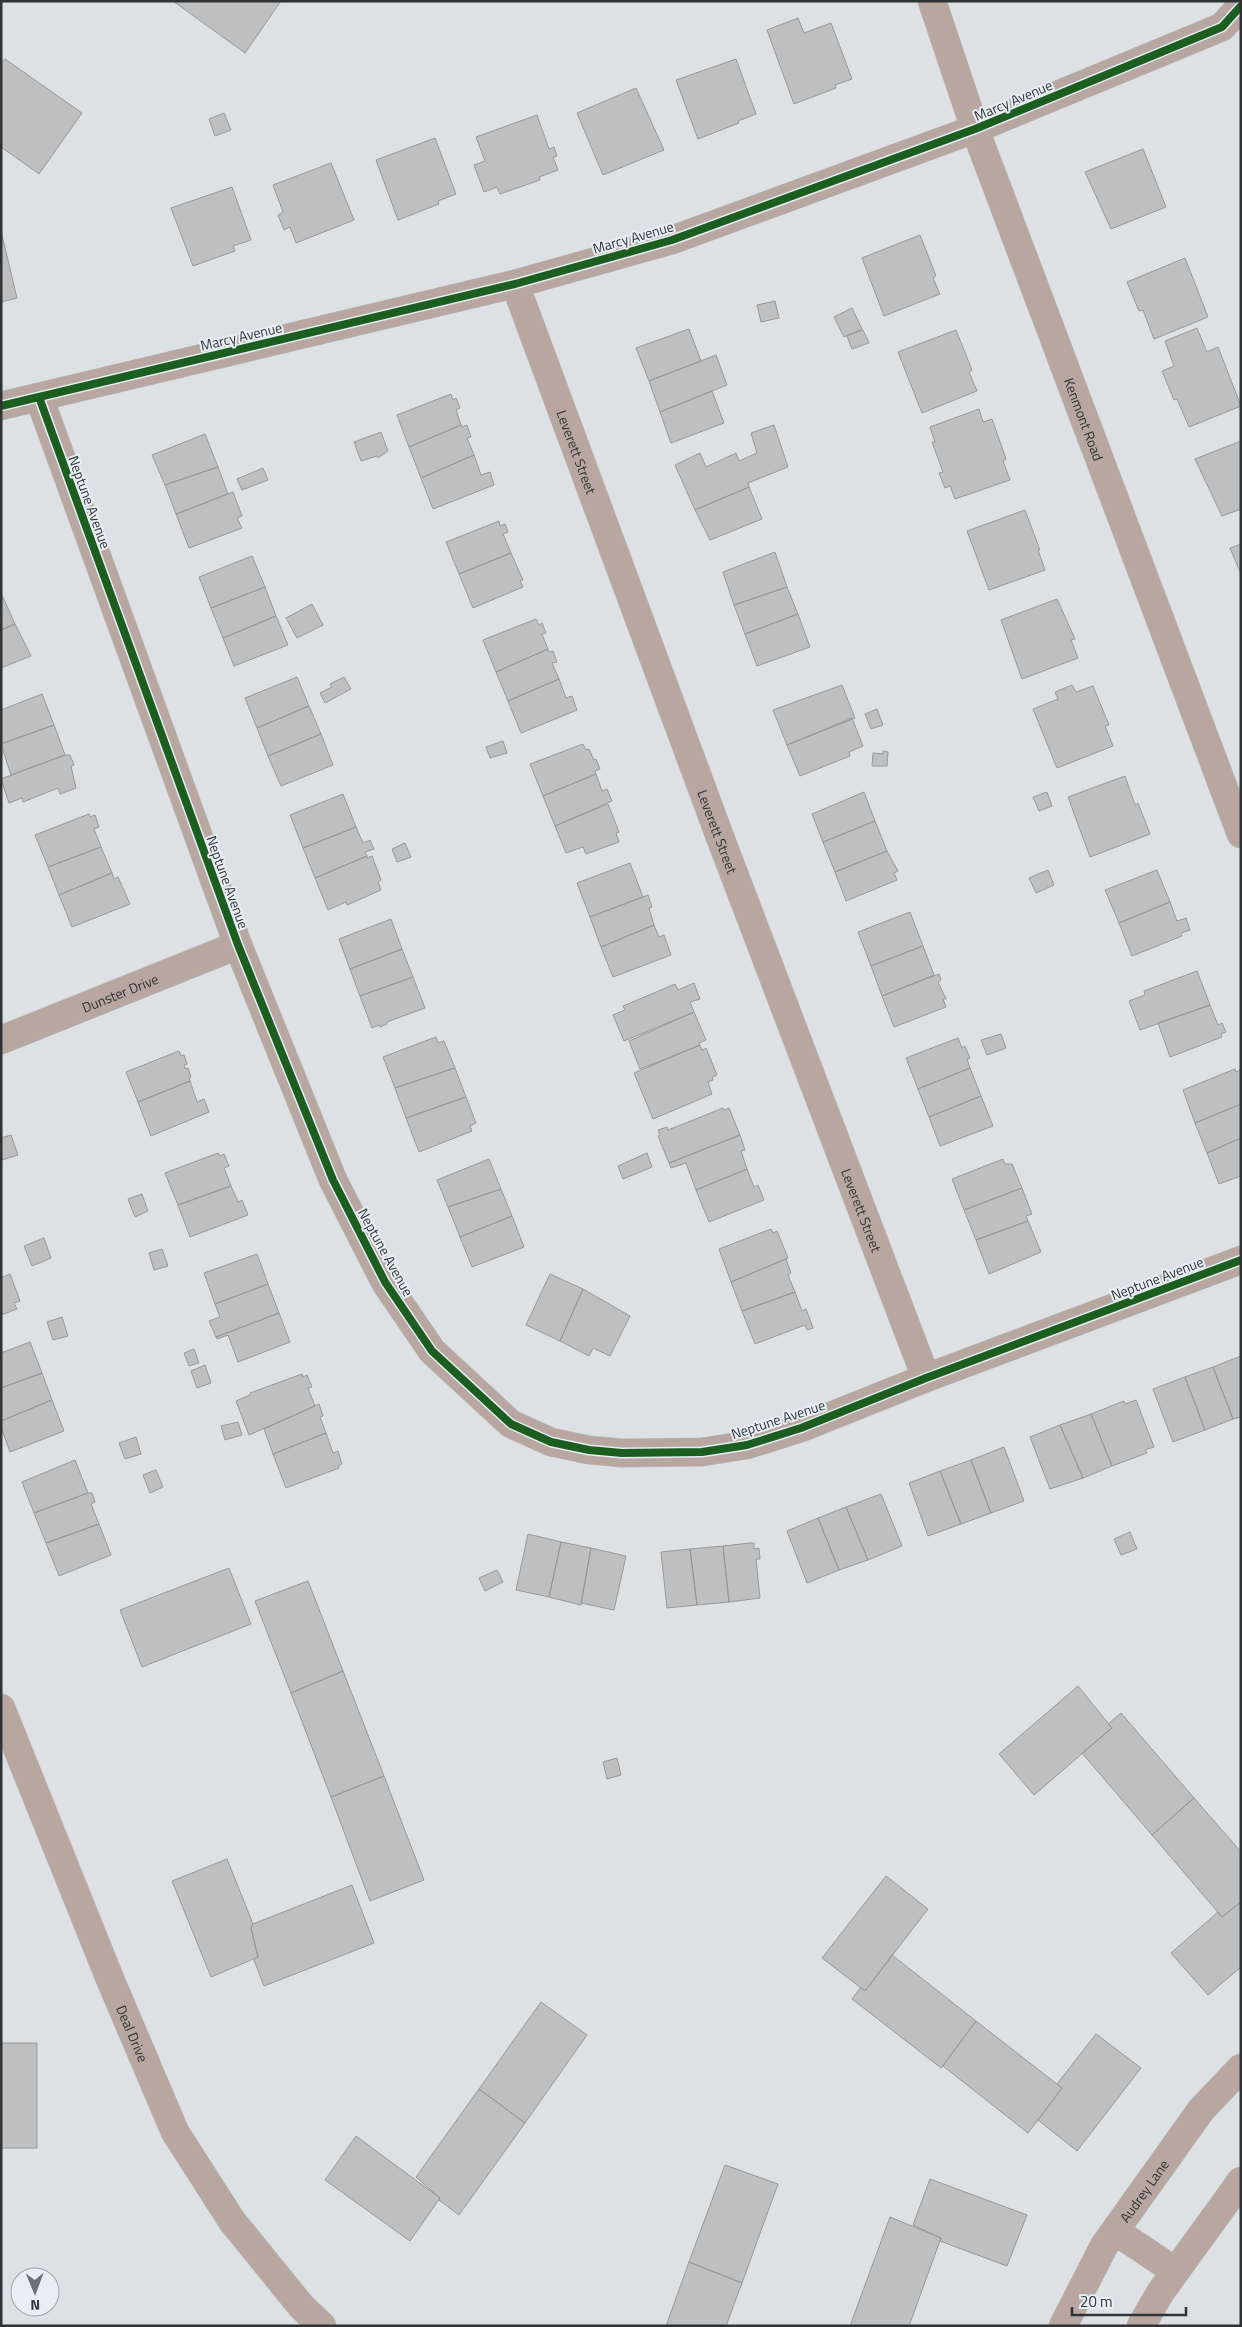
<svg xmlns="http://www.w3.org/2000/svg" width="1242" height="2327" font-family="'Titillium Web',sans-serif">
  <style>
    .building { fill: #bfbfc0; stroke: #979899 }
    .lines { fill: none; stroke-linecap: round; stroke-linejoin: round }
    .minor-casing { stroke: #bbbec0; stroke-width: 29 }
    .tertiary-casing { stroke: #bbbec0; stroke-width: 29 }
    .minor { stroke: #b8a7a1; stroke-width: 28 }
    .tertiary { stroke: #b8a7a1; stroke-width: 28 }
    .cycleway-casing { stroke: #e7eef4; stroke-width: 11 }
    .cycleway { stroke: #1b5e20; stroke-width: 8 }
    .labels { text-anchor: middle; dominant-baseline: central; stroke-width: 4; stroke-linejoin: round; paint-order: stroke }
    .street-label { font-size: 14px; fill: #303335; stroke: #e7eef4 }
  </style>
  <rect width="100%" height="100%" fill="#dde1e4"/>
  <path class="building" d="M173 1H281L245 53Z
    M798 18 804 33 831 23 852 79 835 85 836 88 794 104 767 30Z
    M5 59 82 113 39 174 1 147V64Z
    M736 59 756 114 738 121 739 123 698 139 676 80Z
    M636 88 664 150 603 175 577 113Z
    M224 113 231 130 215 136 209 119Z
    M537 115 549 149 554 147 557 156 553 157 558 170 539 177 540 180 500 194 497 187 484 192 474 165 485 161 476 137Z
    M435 138 456 194 438 201 439 204 398 220 376 160Z
    M1143 149 1166 207 1111 229 1085 172Z
    M331 163 354 220 296 243 290 227 284 230 278 215 283 212 273 185Z
    M232 187 251 240 233 246 235 251 193 266 171 208Z
    M1 231 17 298 1 302Z
    M920 235 936 276 933 278 940 294 884 316 862 258Z
    M1185 258 1208 317 1154 339 1143 310 1139 311 1127 282Z
    M775 301 779 318 761 322 757 305Z
    M852 308 862 329 844 337 834 317Z
    M1197 328 1207 352 1218 347 1241 406 1189 427 1177 399 1174 400 1162 371 1174 366 1165 341Z
    M689 329 701 361 649 381 636 348Z
    M863 330 869 343 852 349 847 336Z
    M956 330 972 370 969 372 977 391 922 413 898 352Z
    M716 355 727 385 660 412 649 381Z
    M712 391 724 423 671 443 660 412Z
    M451 394 453 400 456 398 460 408 456 410 461 425 409 447 397 415Z
    M979 409 983 422 992 419 1006 459 1003 461 1010 480 955 499 950 486 945 488 939 473 943 472 932 442H935L930 427Z
    M461 425 462 427 467 425 471 437 467 438 474 455 421 478 409 447Z
    M774 425 788 467 748 483 749 487 695 510 675 465 700 453 706 467 736 453 739 461 757 453 751 433Z
    M381 432 388 451 378 458 377 456 361 461 354 442Z
    M205 434 218 467 165 485 152 455Z
    M1241 441V509L1222 516 1195 459Z
    M474 455 481 475 490 472 494 485 433 509 421 478Z
    M218 467 228 494 176 514 165 485Z
    M263 468 268 480 242 490 237 479Z
    M749 487 762 519 710 540 695 510Z
    M233 492 242 516 237 518 242 528 189 548 176 514Z
    M1025 510 1040 550H1038L1045 570 989 590 967 531Z
    M499 521 500 526 505 524 508 532 503 534 511 553 459 574 446 542Z
    M1241 544V574L1230 548Z
    M775 552 787 587 734 605 723 572Z
    M511 553 523 580 520 581 523 587 473 608 459 574Z
    M252 556 265 587 211 608 199 577Z
    M265 587 276 616 223 638 211 608Z
    M787 587 798 614 745 634 734 605Z
    M1 593 15 624 1 630Z
    M1057 599 1075 639 1071 640 1078 658 1022 679 1001 620Z
    M312 604 323 625 297 638 286 618Z
    M798 614 810 647 757 666 745 634Z
    M276 616 288 645 234 666 223 638Z
    M536 619 539 625 542 623 546 633 542 634 548 649 496 672 483 640Z
    M15 624 31 656 1 668V630Z
    M548 649 549 652 553 651 557 662 552 663 559 679 508 701 496 672Z
    M297 677 309 706 257 728 245 698Z
    M344 677 351 689 325 703 320 693 332 687 330 684Z
    M559 679 566 698 572 696 577 710 521 733 508 701Z
    M842 685 855 718 787 745 773 710Z
    M1072 685 1076 692 1093 686 1109 725 1105 726 1113 746 1057 768 1033 709 1058 699 1055 692Z
    M42 694 54 725 1 744V710Z
    M309 706 321 734 268 756 257 728Z
    M877 709 883 725 871 729 865 714Z
    M852 718 863 746 849 752 850 756 800 776 787 745Z
    M54 725 65 755 11 775 1 744Z
    M321 734 333 765 281 786 268 756Z
    M503 741 507 753 490 758 486 747Z
    M583 744 586 750 589 749 594 760 596 759 600 769 595 771 596 774 543 796 530 764Z
    M883 751 888 752 887 766H872L873 753 883 754Z
    M65 755H70L74 765 71 766 76 788 60 794 58 788 23 802 22 798 9 803 1 779Z
    M596 774 602 791 607 789 612 801 555 826 543 796Z
    M1125 776 1135 805 1138 803 1150 834 1090 857 1068 797Z
    M864 792 875 821 823 842 812 814Z
    M1047 792 1052 806 1039 811 1033 797Z
    M343 794 356 827 303 848 290 815Z
    M608 804 619 832 616 833 619 842 586 854 583 847 566 853 555 826Z
    M89 814 90 817 95 815 99 827 94 829 101 847 48 867 35 835Z
    M875 821 887 851 835 872 823 842Z
    M356 827 363 843 370 840 374 849 365 852 367 856 315 878 303 848Z
    M405 843 411 857 397 862 392 849Z
    M101 847 112 873 59 895 48 867Z
    M887 851 898 871 894 873 897 880 846 901 835 872Z
    M367 856V858L372 856 381 880 378 882 381 890 347 905 346 902 328 910 315 878Z
    M630 863 643 897 590 917 577 883Z
    M1048 870 1054 885 1036 893 1029 878Z
    M1157 870 1170 902 1119 923 1105 890Z
    M112 873 114 879 118 877 130 904 72 927 59 895Z
    M648 895 652 907 649 908 654 925 601 947 590 917Z
    M1170 902 1177 921 1186 918 1190 930 1181 933 1182 936 1132 956 1119 923Z
    M910 912 923 946 871 966 858 932Z
    M391 919 402 949 350 969 339 939Z
    M654 925 659 937 664 935 671 955 613 977 601 947Z
    M923 946 934 975 882 996 871 966Z
    M402 949 413 977 360 996 350 969Z
    M1197 971 1210 1005 1140 1030 1129 1001 1145 995 1144 991Z
    M939 974 941 980 938 982 946 999H943L946 1007 894 1027 882 996Z
    M413 977 425 1008 387 1022V1024L380 1027 379 1025 372 1028 360 996Z
    M694 983 700 999 690 1002 694 1012 624 1041 613 1015 625 1010 623 1006 675 984 678 990Z
    M1210 1005 1218 1025 1222 1023 1226 1032 1221 1034 1222 1037 1170 1057 1158 1023Z
    M694 1012 706 1040 699 1043 700 1045 640 1069 629 1041Z
    M1001 1034 1006 1048 987 1055 981 1040Z
    M436 1037 438 1043 444 1041 455 1068 395 1088 383 1057Z
    M958 1038 962 1048 965 1046 970 1058 967 1059 970 1068 918 1089 906 1058Z
    M700 1045 702 1050 706 1048 717 1075 712 1077 713 1080 708 1082 712 1094 653 1119 634 1073Z
    M179 1051 181 1056 184 1055 187 1064 184 1065 185 1069 188 1068 191 1077 189 1078 190 1081 138 1102 126 1072Z
    M455 1068 466 1097 406 1118 395 1088Z
    M970 1068 981 1096 929 1117 918 1089Z
    M1235 1069 1236 1072 1240 1070 1241 1072V1104L1195 1123 1183 1090Z
    M190 1081 197 1102 204 1099 209 1112 151 1136 138 1102Z
    M981 1096 993 1126 940 1146 929 1117Z
    M466 1097 476 1123 470 1126 472 1131 419 1152 406 1118Z
    M1241 1104V1138L1207 1153 1195 1123Z
    M723 1108 724 1110 729 1108 740 1135 669 1163 658 1136 660 1135 658 1130 667 1127 668 1130Z
    M11 1135 18 1155 2 1160 1 1138Z
    M740 1135 745 1150 741 1151 747 1169 696 1190 686 1163 671 1168 669 1163Z
    M1241 1138V1176L1219 1184 1207 1153Z
    M218 1153 220 1156 224 1154 229 1166 224 1168 231 1186 178 1205 165 1173Z
    M647 1153 652 1167 623 1179 618 1166Z
    M489 1159 501 1189 448 1207 437 1180Z
    M1003 1159 1005 1164H1012L1022 1188 964 1210 952 1179Z
    M747 1169 754 1187 758 1185 764 1200 709 1222 696 1190Z
    M231 1186 238 1202 242 1200 248 1215 190 1237 178 1205Z
    M1022 1188 1032 1214 1026 1216 1028 1221 976 1240 964 1210Z
    M501 1189 512 1216 460 1237 448 1207Z
    M142 1194 148 1211 135 1217 128 1199Z
    M512 1216 524 1247 472 1267 460 1237Z
    M1028 1221 1041 1252 989 1274 976 1240Z
    M771 1229 773 1233 777 1231 788 1258 731 1282 719 1249Z
    M44 1238 51 1258 32 1266 24 1246Z
    M162 1249 168 1266 154 1270 149 1253Z
    M257 1254 268 1284 215 1304 204 1273Z
    M786 1259 791 1273 788 1275 795 1292 742 1311 731 1282Z
    M10 1274 20 1301 14 1303 17 1309 1 1315V1278Z
    M550 1274 583 1289 560 1341 526 1325Z
    M268 1284 279 1313 216 1337 209 1321 220 1317 215 1304Z
    M583 1289 630 1316 610 1356 593 1348 589 1356 560 1341Z
    M795 1292 802 1311 806 1309 813 1328 807 1330 805 1325 755 1344 742 1311Z
    M279 1313 290 1342 238 1362 228 1335 217 1339 216 1337Z
    M62 1317 68 1336 53 1340 47 1322Z
    M30 1342 42 1373 1 1388V1353Z
    M194 1349 199 1363 189 1366 184 1353Z
    M1241 1356V1417L1233 1419 1213 1367Z
    M205 1365 211 1383 197 1388 191 1371Z
    M1213 1367 1233 1419 1205 1430 1185 1377Z
    M42 1373 52 1400 1 1421V1388Z
    M302 1374 303 1377 307 1375 312 1387 308 1388 315 1406 249 1435 236 1401 250 1395V1393Z
    M1185 1377 1205 1430 1173 1442 1153 1389Z
    M52 1400 64 1431 10 1452 1 1427V1421Z
    M1136 1400 1154 1447 1145 1450 1147 1453 1112 1466 1091 1414 1124 1401 1125 1404Z
    M319 1404 323 1416 320 1417 326 1433 273 1454 264 1429Z
    M1091 1414 1112 1466 1083 1478 1060 1425Z
    M238 1422 242 1435 225 1440 221 1426Z
    M1060 1425 1083 1478 1050 1489 1030 1437Z
    M326 1433 333 1453 338 1451 342 1464 338 1466 339 1468 286 1488 273 1454Z
    M136 1437 141 1454 125 1459 119 1443Z
    M1004 1447 1024 1501 991 1513 971 1460Z
    M75 1460 88 1493 34 1513 22 1482Z
    M971 1460 991 1513 961 1524 940 1471Z
    M156 1470 163 1487 150 1493 143 1475Z
    M940 1471 961 1524 928 1536 909 1483Z
    M88 1493H92L95 1502 91 1504 99 1524 46 1543 34 1513Z
    M881 1494 902 1546 868 1560 846 1507Z
    M846 1507 868 1560 839 1570 818 1518Z
    M818 1518 839 1570 807 1583 787 1531Z
    M99 1524 111 1555 59 1576 46 1543Z
    M1130 1532 1137 1549 1121 1555 1114 1539Z
    M528 1534 561 1542 549 1597 516 1590Z
    M561 1542 591 1548 581 1605 549 1597Z
    M750 1543H754V1549L759 1548 760 1559H756L760 1598 729 1602 723 1546Z
    M723 1546 729 1602 697 1605 690 1549Z
    M591 1548 626 1556 614 1610 581 1603Z
    M690 1549 697 1605 667 1608 661 1552Z
    M229 1568 251 1624 142 1667 120 1610Z
    M497 1570 503 1582 485 1591 479 1578Z
    M308 1581 343 1671 291 1693 255 1601Z
    M343 1671 384 1776 331 1797 291 1693Z
    M1078 1686 1112 1728 1034 1795 999 1754Z
    M1121 1713 1194 1798 1152 1835 1082 1753 1112 1728 1108 1724Z
    M617 1758 621 1775 607 1779 603 1762Z
    M384 1776 424 1880 370 1901 331 1797Z
    M1194 1798 1241 1852V1902L1222 1917 1152 1835Z
    M227 1859 253 1924 251 1928 258 1957 211 1977 172 1881Z
    M886 1876 928 1909 865 1991 822 1958Z
    M352 1885 374 1943 264 1986 254 1960 258 1957 251 1928 253 1924Z
    M1241 1902V1967L1208 1995 1171 1953 1218 1912 1222 1917Z
    M892 1955 976 2021 941 2068 852 1999 861 1987 865 1991Z
    M541 2002 587 2035 525 2123 479 2089Z
    M976 2021 1062 2088 1028 2133 943 2066Z
    M1096 2034 1141 2068 1077 2151 1038 2120 1062 2088 1057 2084Z
    M1 2043H37V2148H1Z
    M479 2089 525 2123 459 2215 439 2200 440 2198 416 2177Z
    M356 2136 440 2198 410 2241 325 2180Z
    M725 2165 778 2184 742 2283 689 2262Z
    M930 2179 1027 2215 1007 2266 940 2241 941 2238 913 2225Z
    M890 2217 941 2238 909 2326H850Z
    M689 2262 742 2283 726 2326H666Z"/>
  <g class="lines">
    <defs>
      <g id="minor">
        <path id="s1" d="M932 1 975 129 1241 834"/>
        <path id="s2" d="M515 284 720 837 926 1378"/>
        <path d="M39 397 238 945 333 1180 385 1282 432 1351 511 1424 551 1442 589 1450 622 1453 702 1452 747 1445 801 1428 926 1378 1241 1260"/>
        <path id="s3" d="M1 1040 238 945"/>
      </g>
      <g id="tertiary">
        <path d="M1 406 515 284 672 240 975 129 1222 27 1241 6"/>
        <path id="s4" d="M1 1708 110 1979 175 2132 232 2221 301 2306 322 2326"/>
        <path d="M1115 2231 1175 2271"/>
        <path id="s5" d="M1063 2326 1104 2246 1201 2110 1241 2068"/>
        <path d="M1141 2326 1160 2293 1241 2181"/>
      </g>
    </defs>
    <use href="#minor" class="minor-casing"/>
    <use href="#tertiary" class="tertiary-casing"/>
    <use href="#minor" class="minor"/>
    <use href="#tertiary" class="tertiary"/>
    <defs>
      <path id="cycleway" d="M39 397 238 945 333 1180 385 1282 432 1351 511 1424 551 1442 589 1450 622 1453 702 1452 747 1445 801 1428 926 1378 1241 1260
        M1 406 515 284 672 240 975 129 1222 27 1241 6"/>
    </defs>
    <use href="#cycleway" class="cycleway-casing"/>
    <use href="#cycleway" class="cycleway"/>
  </g>
  <g class="labels">
    <g class="street-label">
      <text transform="translate(1013 100) rotate(-23)">Marcy Avenue</text>
      <text transform="translate(633 237) rotate(-16)">Marcy Avenue</text>
      <text transform="translate(241 336) rotate(-13)">Marcy Avenue</text>
      <text stroke="none"><textPath href="#s1" startOffset="445">Kenmont Road</textPath></text>
      <text stroke="none"><textPath href="#s2" startOffset="179">Leverett Street</textPath></text>
      <text transform="translate(90 502) rotate(70)">Neptune Avenue</text>
      <text stroke="none"><textPath href="#s2" startOffset="584">Leverett Street</textPath></text>
      <text transform="translate(228 882) rotate(70)">Neptune Avenue</text>
      <text stroke="none"><textPath href="#s3" startOffset="128">Dunster Drive</textPath></text>
      <text stroke="none"><textPath href="#s2" startOffset="989">Leverett Street</textPath></text>
      <text transform="translate(386 1252) rotate(61)">Neptune Avenue</text>
      <text transform="translate(1157 1278) rotate(-21)">Neptune Avenue</text>
      <text transform="translate(778 1419) rotate(-18)">Neptune Avenue</text>
      <text stroke="none"><textPath href="#s4" startOffset="351">Deal Drive</textPath></text>
      <text stroke="none"><textPath href="#s5" startOffset="158">Audrey Lane</textPath></text>
    </g>
  </g>
  <rect width="1242" height="2327" fill="none" stroke="#303335" stroke-width="5"/>
  <g transform="translate(35 2292) rotate(179)"><circle r="24" fill="#e7eef4" stroke="#9ea3a8"/>
  <path d="M0-4L9 19L0 12L-9 19Z" fill="#6d7072"/>
  <text y="-8" font-size="14" font-weight="bold" text-anchor="middle" fill="#303335">N</text>
  </g>
  <path d="M1072 2307v8h114v-8" fill="none" stroke="#303335" stroke-width="2.5"/>
  <text x="1080" y="2307" font-size="15" fill="#303335" stroke="#e7eef4" stroke-width="4" paint-order="stroke">20 m</text>
</svg>
